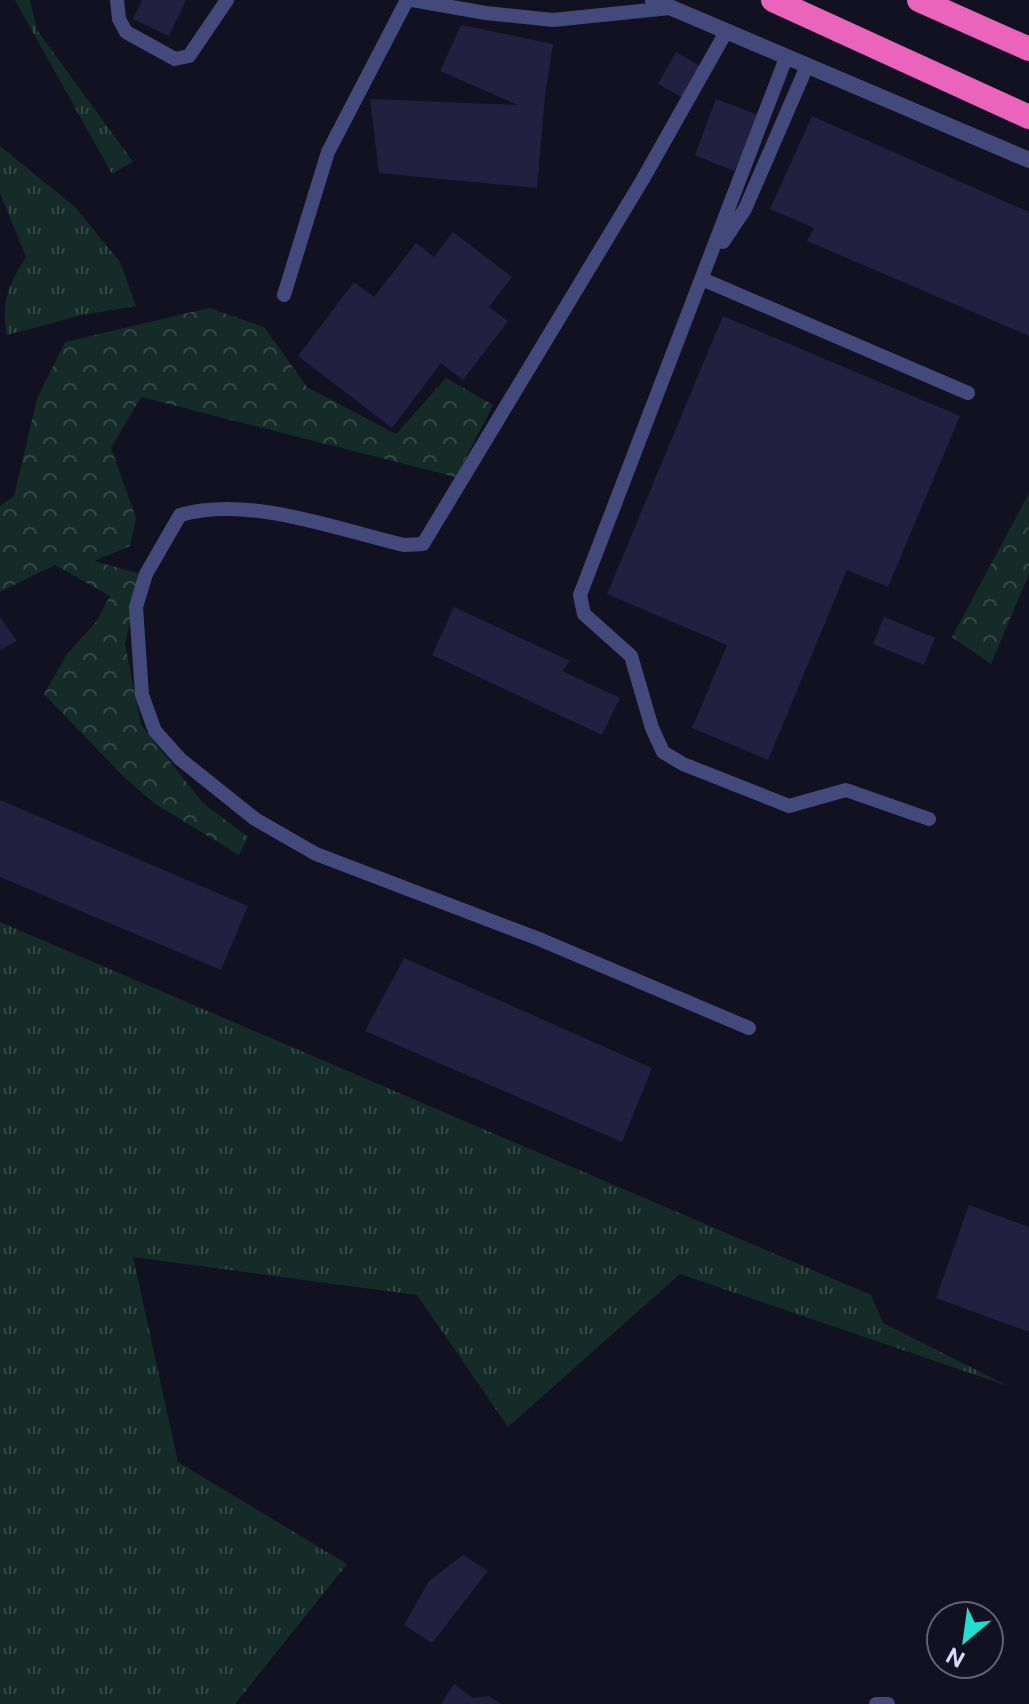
<svg xmlns="http://www.w3.org/2000/svg" width="1029" height="1704" font-family="'Public Sans',sans-serif">
  <style>
    .grass { fill: url(#grass-tufts) }
    .forest { fill: url(#forest-crowns) }
    .building { fill: #212041 }
    .lines { fill: none; stroke-linecap: round; stroke-linejoin: round }
    .service { stroke: #434a7b; stroke-width: 14 }
    .tertiary { stroke: #434a7b; stroke-width: 16 }
    .motorway { stroke: #e964ba; stroke-width: 24 }
  </style>
  <defs>
    <pattern id="grass-tufts" width="24" height="20" patternUnits="userSpaceOnUse" patternTransform="scale(2)"><rect width="24" height="20" fill="#152b27"/><path d="M3 7l-1-3M5 7V3M7 7l1-3M15 17l-1-3M17 17v-4M19 17l1-3" fill="none" stroke="#364947"/></pattern>
    <pattern id="forest-crowns" width="20" height="18" patternUnits="userSpaceOnUse" patternTransform="scale(2)"><rect width="20" height="18" fill="#152b27"/><path d="M2 6a3 3 0 1 1 6 0M12 15a3 3 0 1 1 6 0" fill="none" stroke="#364947"/></pattern>
  </defs>
  <rect width="100%" height="100%" fill="#112"/>
  <path class="grass" d="M15 0H30L37 30 133 162 112 174Z
    M0 146 75 207 120 262 136 306 82 315 7 335C0 302 9 285 26 257L0 193Z
    M0 922 871 1295 883 1323 1008 1386 680 1274 508 1427 417 1295 133 1257 178 1462 347 1564 235 1704H0Z"/>
  <path class="forest" d="M209 308 264 327 307 387 396 434 446 378 493 405 456 477 141 397 111 448 136 518 130 546 94 561 141 574 125 644 141 725 203 803 248 837 239 855 155 804 124 777 44 694 67 654 96 622 110 596 55 565 0 592V506L14 496 37 399 65 342Z
    M1029 493V574L991 664 952 637Z"/>
  <path class="building" d="M142 0H186L169 36 133 19Z
    M461 25 553 44 545 95 537 188 379 173 370 99 518 105 440 71Z
    M676 52 703 68 685 99 658 84Z
    M716 99 756 114 760 118 734 171 695 155Z
    M812 116 1029 212V336L807 241 814 228 770 209Z
    M453 232 512 277 489 307 508 321 463 380 441 363 392 428 298 356 354 282 374 297 416 243 434 257Z
    M723 316 960 416 888 587 847 570 768 760 692 728 727 645 607 594Z
    M454 607 570 661 562 671 620 698 602 735 432 655Z
    M0 617 17 641 0 650Z
    M884 617 935 638 924 665 873 644Z
    M0 800 248 906 221 970 0 877Z
    M404 958 652 1068 622 1142 365 1031Z
    M969 1205 1029 1227V1332L936 1298Z
    M463 1555 488 1571 432 1643 404 1625 429 1581Z
    M454 1684 473 1698 489 1696 501 1704H441Z"/>
  <g class="lines">
    <path class="service" d="M117 0 119 19 126 32 175 59 189 56 227 0
      M412 0 486 13 553 20 670 8
      M726 32 643 179 423 544 404 545C336 529 248 495 180 515L146 574 136 607 142 695 155 731 180 759 255 819 316 854 539 939 749 1028
      M786 58 580 595 584 614 631 656 652 728 663 752 683 764 789 806 846 790 929 819
      M723 242 745 209 807 66
      M702 279 968 393
      M284 295 328 152 407 0
      M876 1704H888"/>
    <path class="tertiary" d="M653 0 1029 160"/>
    <path class="motorway" d="M773 0 1029 117
      M919 0 1029 49"/>
  </g>
  <g transform="translate(965 1640) rotate(209)"><circle r="38" fill="#111122" stroke="#616178" stroke-width="2"/>
  <path d="M0-6L14 30L0 20L-14 30Z" fill="#20ded0"/>
  <text y="-12" font-size="22" font-weight="bold" text-anchor="middle" fill="#d8daf9">N</text>
  </g>
</svg>
